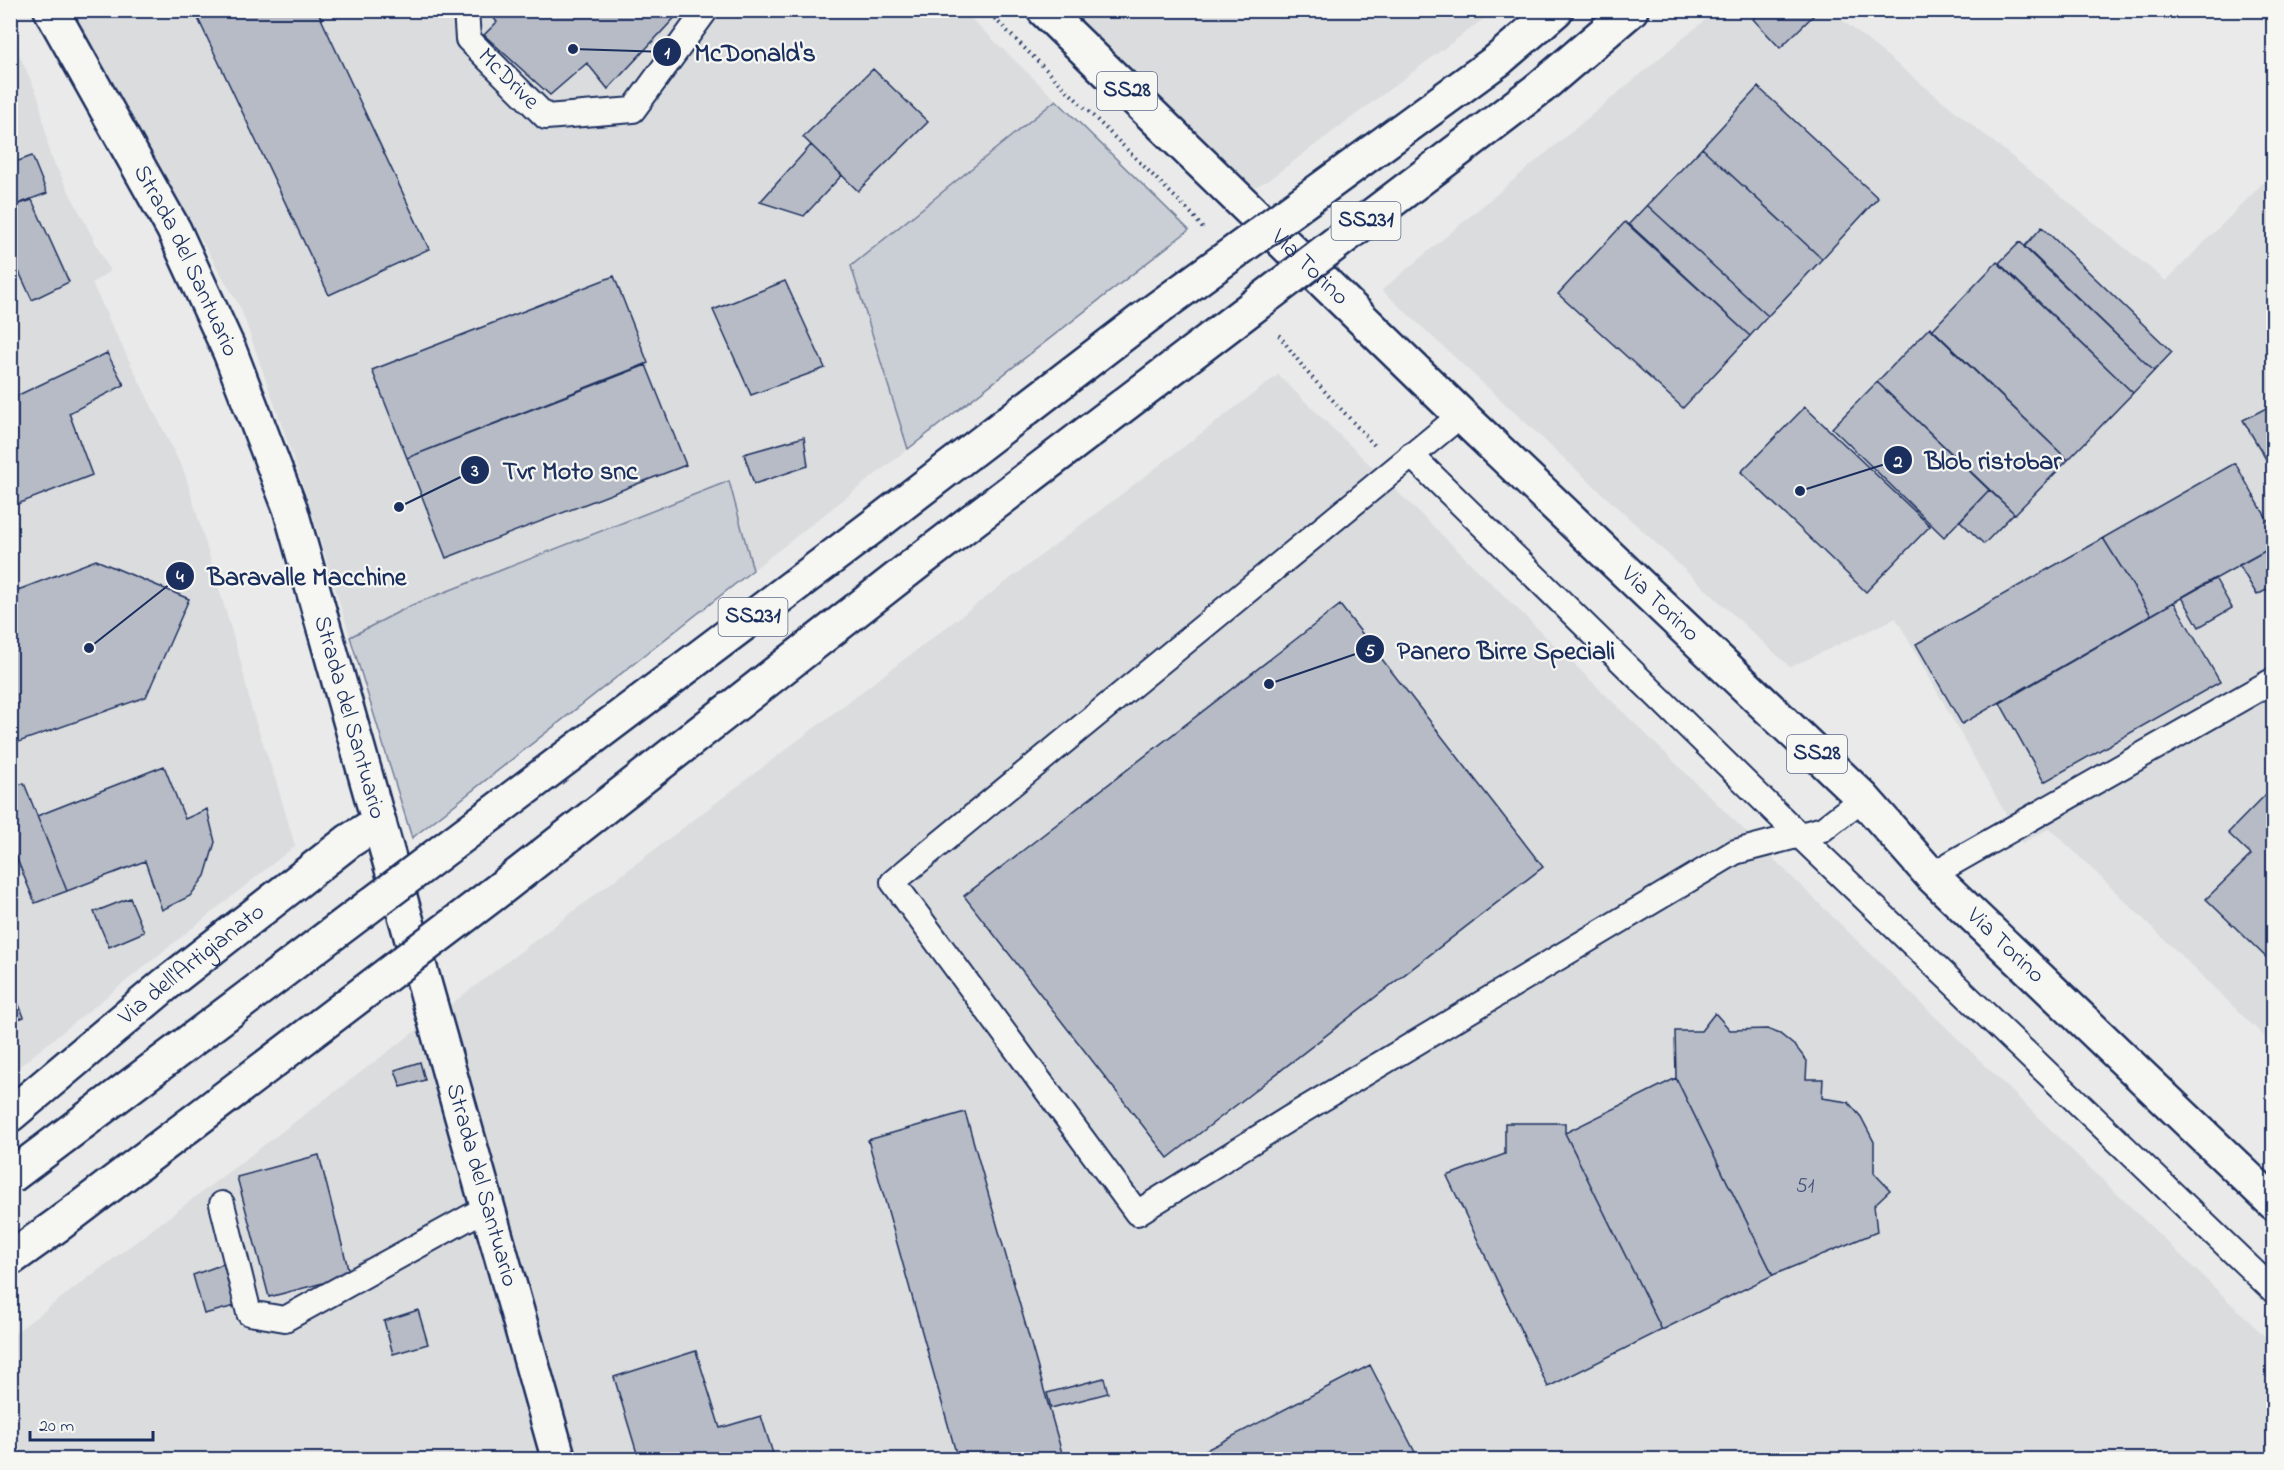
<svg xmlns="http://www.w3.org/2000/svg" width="2284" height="1470" font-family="'Indie Flower',sans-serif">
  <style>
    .built { fill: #dadcde }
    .green { fill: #caced5; stroke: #727e9a; stroke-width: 1.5 }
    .building { fill: #b6bbc6; stroke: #1b2f5e; stroke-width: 1.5 }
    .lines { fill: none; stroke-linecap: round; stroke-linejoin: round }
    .service-casing { stroke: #1b2f5e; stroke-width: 28 }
    .minor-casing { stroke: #1b2f5e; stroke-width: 38 }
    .tertiary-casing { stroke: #1b2f5e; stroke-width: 38 }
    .primary-casing { stroke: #1b2f5e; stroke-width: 38 }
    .trunk-casing { stroke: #1b2f5e; stroke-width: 38 }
    .path { stroke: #1b2f5e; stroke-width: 4; stroke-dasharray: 1.5 4.5; stroke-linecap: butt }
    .service { stroke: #f6f6f2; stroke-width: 24 }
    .minor { stroke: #f6f6f2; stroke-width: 33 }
    .tertiary { stroke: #f6f6f2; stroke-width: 33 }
    .primary { stroke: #f6f6f2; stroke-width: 33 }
    .trunk { stroke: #f6f6f2; stroke-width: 33 }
    .trunk-bridge-casing { stroke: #1b2f5e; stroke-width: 38; stroke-linecap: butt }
    .trunk-bridge { stroke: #f6f6f2; stroke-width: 33 }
    .labels { text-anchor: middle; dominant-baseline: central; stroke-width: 4.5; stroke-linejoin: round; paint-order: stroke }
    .number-label { font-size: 21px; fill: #425278 }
    .shield { fill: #f6f6f2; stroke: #5d6b8a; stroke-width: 1.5 }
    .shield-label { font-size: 22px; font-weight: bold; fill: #1b2f5e }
    .street-label { font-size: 24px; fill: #1b2f5e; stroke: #f6f6f2 }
    .leader { fill: none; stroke: #1b2f5e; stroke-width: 2 }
    .callout-dot { fill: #1b2f5e; stroke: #f6f6f2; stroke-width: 2 }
    .mark-label { font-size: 18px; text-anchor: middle; font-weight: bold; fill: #fff }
    .callout-label { font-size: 26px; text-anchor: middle; font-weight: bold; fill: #1b2f5e; stroke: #f6f6f2; stroke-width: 4.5; stroke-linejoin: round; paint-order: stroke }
  </style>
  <rect width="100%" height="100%" fill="#e9eae9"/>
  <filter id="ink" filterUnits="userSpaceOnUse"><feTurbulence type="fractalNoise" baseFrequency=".0167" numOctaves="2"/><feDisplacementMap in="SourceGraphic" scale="12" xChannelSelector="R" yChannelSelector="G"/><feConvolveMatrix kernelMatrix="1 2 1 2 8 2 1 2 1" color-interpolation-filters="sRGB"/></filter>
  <g filter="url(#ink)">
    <path class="built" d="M70 11H963L1056 100 851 266 908 449 753 570 729 481 412 605 350 637 308 500 241 309Z
      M1064 11H1494L1267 181 1254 187Z
      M1716 11H1831L2166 281 2273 173V1045L2050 828 2022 843 1896 618 1790 667 1382 290Z
      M10 34 39 99 50 155 110 271 92 283 112 326 185 474 241 663 251 708 276 781 295 846 11 1073Z
      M1278 375 2088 1166 2273 1344V1459L11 1460V1336L499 968Z"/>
    <path class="green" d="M1056 100 1189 230 908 449 851 266Z
      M729 481 753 570 412 838 350 637 412 605Z"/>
    <path class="building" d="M194 10H317L429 249 329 295Z
      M487 10H682L608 89 587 63 550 95 484 35 497 22Z
      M1762 10H1810L1814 15 1780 48 1753 19Z
      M873 69 928 122 858 191 803 137Z
      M1758 87 1878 198 1822 259 1702 148Z
      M811 145 842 175 804 216 760 202Z
      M1702 148 1822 259 1768 316 1647 205Z
      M32 156 47 193 10 207V164Z
      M32 200 69 282 32 300 10 252V207Z
      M1647 205 1768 316 1750 336 1629 224Z
      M1625 222 1750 336 1683 408 1558 294Z
      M2042 227 2172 352 2154 371 2024 247Z
      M2020 242 2154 371 2133 393 1999 263Z
      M1997 262 2133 393 2068 460 1932 330Z
      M614 276 648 363 407 458 372 370Z
      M785 281 825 368 751 395 713 310Z
      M1930 327 2068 460 2015 514 1877 382Z
      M107 353 124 385 69 413 92 475 10 507V399Z
      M646 365 686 465 446 558 407 458Z
      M1877 382 1989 490 1944 537 1832 428Z
      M2274 404V473L2243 420Z
      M1805 407 1930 526 1866 592 1741 472Z
      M804 437 808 466 754 484 744 454Z
      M2235 463 2274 531V546L2151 615 2103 538Z
      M1989 490 2014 513 1984 544 1960 521Z
      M2103 538 2151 615 1962 724 1916 644Z
      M2274 546V586L2257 595 2239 565Z
      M96 560 189 599 146 697 10 745V593Z
      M2215 578 2232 608 2199 627 2182 597Z
      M2174 602 2220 682 2044 782 2000 703Z
      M1340 605 1543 867 1168 1158 964 896Z
      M164 766 185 819 207 809 215 842 205 876 190 896 162 910 145 861 67 891 37 816Z
      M24 783 67 891 35 903 10 842V788Z
      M2273 787 2274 788V965L2206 899 2251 855 2228 833Z
      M130 898 144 932 109 947 94 912Z
      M10 983 24 1017 10 1022Z
      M1715 1013 1730 1030 1767 1029 1780 1034 1796 1047 1807 1061 1806 1079H1823L1822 1098 1848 1102 1861 1117 1874 1142V1173L1890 1190 1874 1205 1877 1232 1773 1275 1676 1078 1675 1031H1701Z
      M420 1062 425 1080 401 1087 395 1070Z
      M1676 1078 1773 1275 1662 1330 1565 1133Z
      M965 1112 1064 1460H958L868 1140Z
      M1505 1123H1565V1133L1662 1330 1548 1387 1447 1176 1505 1154Z
      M319 1155 350 1276 269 1297 237 1177Z
      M226 1263 239 1305 204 1314 193 1275Z
      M418 1310 428 1344 393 1354 384 1321Z
      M696 1351 720 1428 761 1416 775 1460H639L614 1377Z
      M1370 1365 1419 1460H1187Z
      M1104 1378 1108 1393 1051 1408 1047 1393Z"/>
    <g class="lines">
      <defs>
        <g id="service">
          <path id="s1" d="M466 10 468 39 546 117 633 110 706 10"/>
          <path d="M1461 415 893 882 1137 1213 1290 1118 1735 852 1823 829 1863 798"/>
          <path d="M1411 455 1799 835 2274 1291"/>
          <path d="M1931 875 2274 680"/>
          <path d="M222 1204 249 1313 285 1319 488 1207"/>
        </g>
        <g id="minor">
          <path id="s2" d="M10 1115 166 984 349 841 379 822"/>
        </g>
        <g id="tertiary">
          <path id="s3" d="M51 10 174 230 230 352 290 508 559 1460"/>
        </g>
        <g id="primary">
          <path id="s4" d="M1044 10 1461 415 1863 798 1931 875 2274 1203"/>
        </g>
        <path id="trunk" d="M1498 60 1556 10
          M1541 87 1631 10"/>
      </defs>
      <use href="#service" class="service-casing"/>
      <use href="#minor" class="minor-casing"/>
      <use href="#tertiary" class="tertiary-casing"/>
      <use href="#primary" class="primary-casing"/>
      <use href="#trunk" class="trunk-casing"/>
      <path class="path" d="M986 10 1193 215 1203 229
        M1279 335 1306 371 1374 445"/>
      <use href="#service" class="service"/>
      <use href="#minor" class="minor"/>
      <use href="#tertiary" class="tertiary"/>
      <use href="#primary" class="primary"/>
      <use href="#trunk" class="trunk"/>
      <defs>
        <path id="trunk-bridge" d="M10 1177 880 521 1147 316 1498 60
          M10 1259 59 1224 496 892 918 562 1541 87"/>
      </defs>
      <use href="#trunk-bridge" class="trunk-bridge-casing"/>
      <use href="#trunk-bridge" class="trunk-bridge"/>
    </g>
  </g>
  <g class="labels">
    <g class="number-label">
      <text x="1805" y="1187">51</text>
    </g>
    <g class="shield">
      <rect x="1097" y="72" width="60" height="38" rx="4.5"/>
      <rect x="1331.5" y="202" width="69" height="38" rx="4.5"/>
      <rect x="718.5" y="598" width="69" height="38" rx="4.5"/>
      <rect x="1787" y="735" width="60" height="38" rx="4.5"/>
    </g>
    <g class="shield-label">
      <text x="1127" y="91">SS28</text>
      <text x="1366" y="221">SS231</text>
      <text x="753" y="617">SS231</text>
      <text x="1817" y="754">SS28</text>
    </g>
    <g class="street-label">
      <text stroke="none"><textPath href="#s1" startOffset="86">McDrive</textPath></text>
      <text stroke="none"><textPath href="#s3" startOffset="285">Strada del Santuario</textPath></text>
      <text stroke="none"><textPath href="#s4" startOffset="370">Via Torino</textPath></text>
      <text stroke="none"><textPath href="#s4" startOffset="856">Via Torino</textPath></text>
      <text stroke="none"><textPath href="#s3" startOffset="771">Strada del Santuario</textPath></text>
      <text stroke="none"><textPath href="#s4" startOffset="1342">Via Torino</textPath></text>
      <text stroke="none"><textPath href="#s2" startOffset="236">Via dell'Artigianato</textPath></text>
      <text stroke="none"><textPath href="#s3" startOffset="1257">Strada del Santuario</textPath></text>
    </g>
  </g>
  <path class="leader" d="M573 49L667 52M1800 491L1898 460M399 507L475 470M89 648L180 576M1269 684L1370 649"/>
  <g class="callout-dot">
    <circle cx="573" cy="49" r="6"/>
    <circle cx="1800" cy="491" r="6"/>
    <circle cx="399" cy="507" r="6"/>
    <circle cx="89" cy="648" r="6"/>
    <circle cx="1269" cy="684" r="6"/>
    <circle cx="667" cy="52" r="15"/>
    <circle cx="1898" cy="460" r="15"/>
    <circle cx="475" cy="470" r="15"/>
    <circle cx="180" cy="576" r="15"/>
    <circle cx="1370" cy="649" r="15"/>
  </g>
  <g class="mark-label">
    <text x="667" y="58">1</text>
    <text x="1898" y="467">2</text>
    <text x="475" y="476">3</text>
    <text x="180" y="582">4</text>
    <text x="1370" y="656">5</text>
  </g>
  <g class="callout-label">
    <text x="755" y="61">McDonald's</text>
    <text x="1993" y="469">Blob ristobar</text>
    <text x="570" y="479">Tvr Moto snc</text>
    <text x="307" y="585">Baravalle Macchine</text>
    <text x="1506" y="659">Panero Birre Speciali</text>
  </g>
  <rect width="2284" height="1470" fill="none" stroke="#f6f6f2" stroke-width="36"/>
  <rect x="18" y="18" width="2248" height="1434" fill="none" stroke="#1b2f5e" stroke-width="2" filter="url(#ink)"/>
  <path d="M30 1431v9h123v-9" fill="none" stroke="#1b2f5e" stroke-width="3"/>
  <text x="39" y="1431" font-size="18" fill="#1b2f5e" stroke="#f6f6f2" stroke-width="4.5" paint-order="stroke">20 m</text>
</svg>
